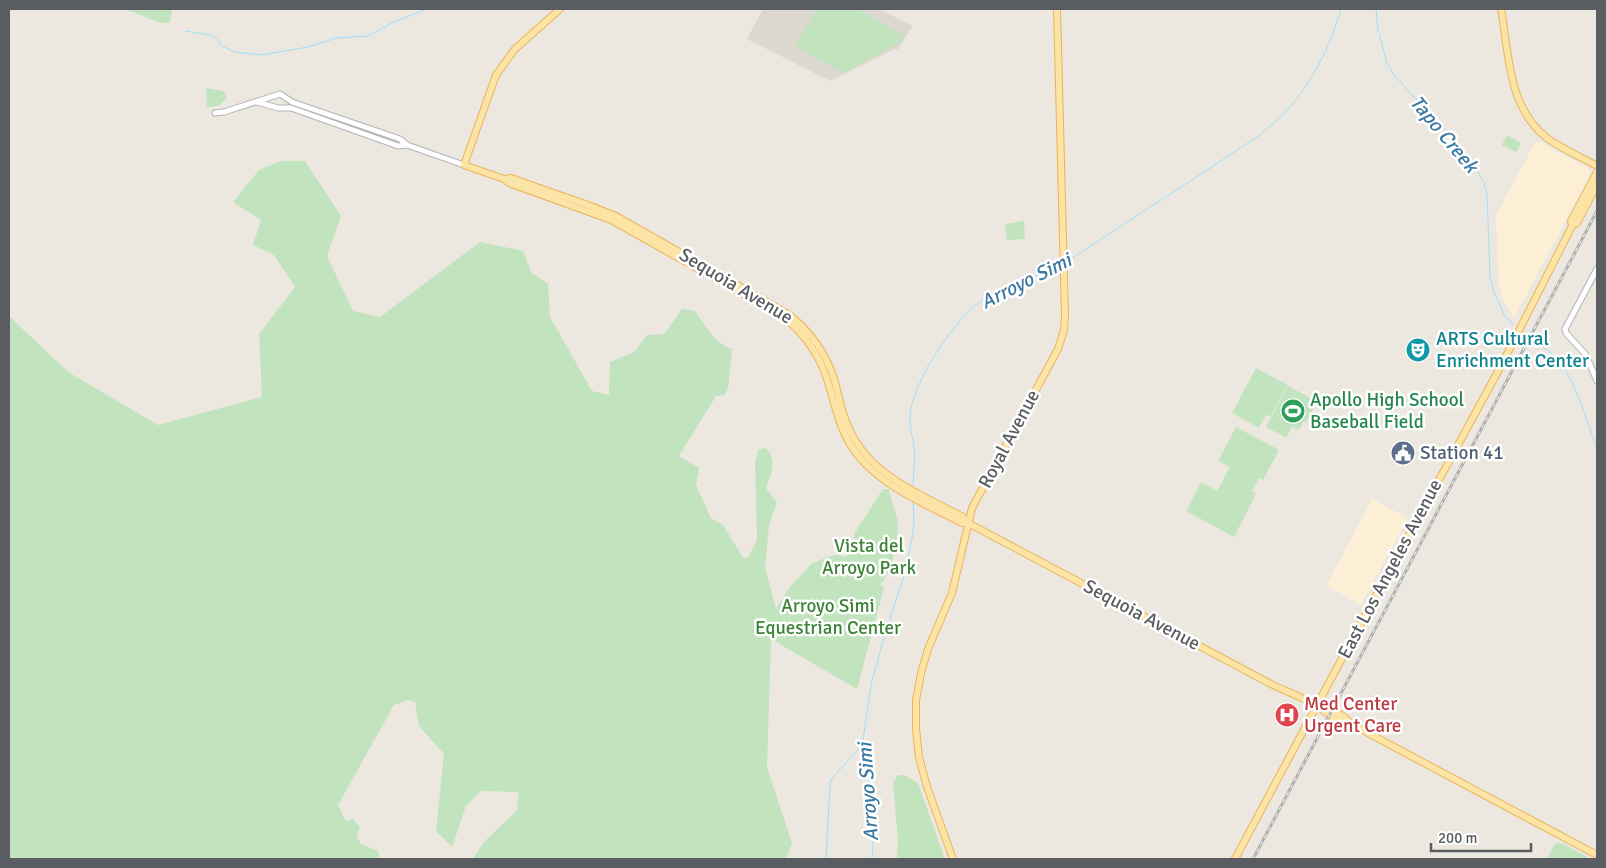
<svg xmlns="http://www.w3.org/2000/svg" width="1606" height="868" font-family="Signika,sans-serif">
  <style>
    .commercial { fill: #fcefd5 }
    .education { fill: #dcd7cf }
    .green { fill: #c1e3bd }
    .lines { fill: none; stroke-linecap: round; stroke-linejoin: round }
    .stream { stroke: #a1defb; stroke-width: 1 }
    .minor-casing { stroke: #b1b4b8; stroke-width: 7 }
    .major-casing { stroke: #ebb35a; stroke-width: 8 }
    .minor { stroke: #fff; stroke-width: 5 }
    .major { stroke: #fbe4a6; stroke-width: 6 }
    .rail-casing { stroke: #b0b1b1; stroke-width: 3 }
    .rail { stroke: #fff; stroke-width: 1; stroke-dasharray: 4; stroke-linecap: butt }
    .labels { text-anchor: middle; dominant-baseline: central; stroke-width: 5; stroke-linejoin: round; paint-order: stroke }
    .street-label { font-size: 19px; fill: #595d61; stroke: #fff }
    .culture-label { font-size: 19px; fill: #0d838f; stroke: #fff; text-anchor: start }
    .leisure-label { font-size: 19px; fill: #27864d; stroke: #fff; text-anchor: start }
    .service-label { font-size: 19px; fill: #4e5e75; stroke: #fff; text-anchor: start }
    .park-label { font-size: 19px; fill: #3c8237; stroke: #fff }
    .health-label { font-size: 19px; fill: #be3a42; stroke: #fff; text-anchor: start }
    .water-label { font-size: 20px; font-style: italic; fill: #3d7aa3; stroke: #fff }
  </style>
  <rect width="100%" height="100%" fill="#ece8e0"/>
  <path class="commercial" d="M1536 141 1542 142 1554 151 1588 168 1590 175 1514 318 1503 299 1499 285 1496 215Z
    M1372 499 1406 517 1407 520 1361 605 1326 586Z"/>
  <path class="education" d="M763 9H879L913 26 897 50 894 49 830 81 747 39Z"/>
  <path class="green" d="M125 9H172L170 22 161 23Z
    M817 9H857L904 35 902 41 844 73 795 47Z
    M206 88 223 91 227 98 218 106 207 107Z
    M1507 135 1521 143 1516 152 1502 145Z
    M281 161H305L341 216 327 256 353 311 380 317 480 242 523 251 531 272 548 284 550 317 592 391 609 395 610 362 634 352 647 335 664 334 682 309 695 311C703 323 718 346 732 349L728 389 724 395 716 396 679 456 699 468 696 485 711 518 723 525 744 559 748 557 757 540 755 463 758 450 766 448C778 460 771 474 766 488L777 503 769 525 765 568 776 609 790 587 812 563 840 553 844 558 854 539V534L883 489H889C890 499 895 509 897 519 900 537 892 572 880 585L884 588 857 689 771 639 767 767 792 843 786 859H473L484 842 517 810 519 792 481 791 466 806 452 847 436 831 444 754 419 726 415 702 408 700 394 705 338 805 346 821 353 819 360 827 357 837 361 844 378 851 380 859H9V316L68 372 158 425 262 397 259 334 295 287 274 255 253 245 261 220 233 202 259 170Z
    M1024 221 1025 239 1007 240 1005 224Z
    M1256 368 1288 385 1270 417 1266 415 1259 428 1232 413Z
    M1288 386 1317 402 1306 422 1304 421 1299 430 1292 427 1286 438 1266 427Z
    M1236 427 1279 450 1263 480 1259 478 1252 491 1256 494 1234 537 1186 511 1201 482 1217 491 1230 467 1218 461Z
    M899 775H904L918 783 945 859H897L898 841 893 783 897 776Z
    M1555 843 1563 844 1591 859H1547Z"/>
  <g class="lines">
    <path class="stream" d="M1376 9 1378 31
      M186 31 210 35 215 37 222 46 235 52 261 55 308 47 336 38 368 36 392 23 426 9
      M1379 34 1387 63 1394 75 1470 158 1484 183 1487 195 1490 276 1493 290 1504 314 1513 325
      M1066 262 1259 136C1267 128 1277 121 1285 113 1312 83 1330 47 1341 9
      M1522 335C1533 341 1543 346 1552 354 1575 376 1586 419 1597 449
      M913 487C913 474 916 461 914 448 913 437 909 426 910 414 914 380 956 315 986 298 1010 284 1036 279 1060 265
      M826 859 830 784 832 778 861 747
      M872 859 874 828 869 767 862 747 871 685 881 648 905 572 912 539 914 522 913 501"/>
    <defs>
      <path id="minor" d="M257 102 278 108H291L398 146 407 145 464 165
        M215 113 224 112 280 94 292 102 400 139 407 145
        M1597 269 1565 329 1566 333 1586 355 1597 381"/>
      <path id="major" d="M560 9 515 49 496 75 464 165 504 179 509 183 611 220 784 317C804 334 819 354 827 379 834 401 838 424 850 444 874 484 922 502 962 523H968
        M1501 9C1509 54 1508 108 1547 138 1562 149 1581 157 1597 166
        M504 179 511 178 588 205 616 216 788 314C810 331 827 355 835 382 840 402 844 422 855 440 878 479 924 496 963 517L968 523 1271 684C1285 691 1300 696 1313 704 1327 711 1334 722 1351 724L1597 855
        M1572 226 1577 223 1597 185
        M1318 706C1330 708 1343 714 1351 724
        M953 859 927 787 919 757 916 729V701L921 673 928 649 952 593 972 508 1058 349 1064 330 1065 315 1057 9
        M1235 859 1355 634 1501 366 1572 226 1571 221 1597 172"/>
    </defs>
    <use href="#minor" class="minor-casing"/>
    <use href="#major" class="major-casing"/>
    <use href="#minor" class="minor"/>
    <use href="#major" class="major"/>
    <defs>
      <path id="rail" d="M1253 859 1597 211"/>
    </defs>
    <use href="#rail" class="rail-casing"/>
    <use href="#rail" class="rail"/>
  </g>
  <defs>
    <symbol id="theatre-disc" viewBox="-11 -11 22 22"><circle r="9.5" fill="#0f9aa8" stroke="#fff"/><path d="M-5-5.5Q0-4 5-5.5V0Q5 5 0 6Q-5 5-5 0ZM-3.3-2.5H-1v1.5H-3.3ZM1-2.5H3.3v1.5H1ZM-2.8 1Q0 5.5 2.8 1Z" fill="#fff"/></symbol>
    <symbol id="stadium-disc" viewBox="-11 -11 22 22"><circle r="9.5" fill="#2e9e5b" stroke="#fff"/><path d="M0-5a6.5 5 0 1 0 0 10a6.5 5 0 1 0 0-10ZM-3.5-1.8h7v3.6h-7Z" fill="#fff"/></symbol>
    <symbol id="civic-disc" viewBox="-11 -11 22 22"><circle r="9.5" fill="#5c6f8a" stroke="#fff"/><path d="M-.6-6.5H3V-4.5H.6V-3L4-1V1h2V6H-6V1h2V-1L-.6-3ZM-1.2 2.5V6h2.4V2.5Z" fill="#fff"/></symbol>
    <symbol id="hospital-disc" viewBox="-11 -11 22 22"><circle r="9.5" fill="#e0444e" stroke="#fff"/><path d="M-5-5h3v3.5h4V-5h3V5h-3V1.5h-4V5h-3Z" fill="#fff"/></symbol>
  </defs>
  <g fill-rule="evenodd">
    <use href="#theatre-disc" x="1404" y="336" width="28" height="28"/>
    <use href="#stadium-disc" x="1279" y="397" width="28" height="28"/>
    <use href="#civic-disc" x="1389" y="439" width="28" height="28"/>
    <use href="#hospital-disc" x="1273" y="701" width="28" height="28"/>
  </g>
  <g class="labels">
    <g class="street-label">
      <text transform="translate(736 286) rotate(31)">Sequoia Avenue</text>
      <text transform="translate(1009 439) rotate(-62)">Royal Avenue</text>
      <text transform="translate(1390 569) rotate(-62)">East Los Angeles Avenue</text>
      <text transform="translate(1142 615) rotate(28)">Sequoia Avenue</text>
    </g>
    <g class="culture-label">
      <text x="1436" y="339">ARTS Cultural<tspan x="1436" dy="22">Enrichment Center</tspan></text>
    </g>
    <g class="leisure-label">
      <text x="1310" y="400">Apollo High School<tspan x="1310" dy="22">Baseball Field</tspan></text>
    </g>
    <g class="service-label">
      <text x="1420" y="453">Station 41</text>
    </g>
    <g class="park-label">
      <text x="869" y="546">Vista del<tspan x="869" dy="22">Arroyo Park</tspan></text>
      <text x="828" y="606">Arroyo Simi<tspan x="828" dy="22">Equestrian Center</tspan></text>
    </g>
    <g class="health-label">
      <text x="1304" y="704">Med Center<tspan x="1304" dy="22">Urgent Care</tspan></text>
    </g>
    <g class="water-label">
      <text transform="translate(1444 134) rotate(50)">Tapo Creek</text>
      <text transform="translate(1026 281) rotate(-27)">Arroyo Simi</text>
      <text transform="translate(868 792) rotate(-94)">Arroyo Simi</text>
    </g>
  </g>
  <rect width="1606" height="868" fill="none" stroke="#595d61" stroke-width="20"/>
  <path d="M1431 843v8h100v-8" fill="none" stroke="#595d61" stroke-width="2.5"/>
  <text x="1438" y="843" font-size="15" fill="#595d61" stroke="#ffffff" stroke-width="4" paint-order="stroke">200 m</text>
</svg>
